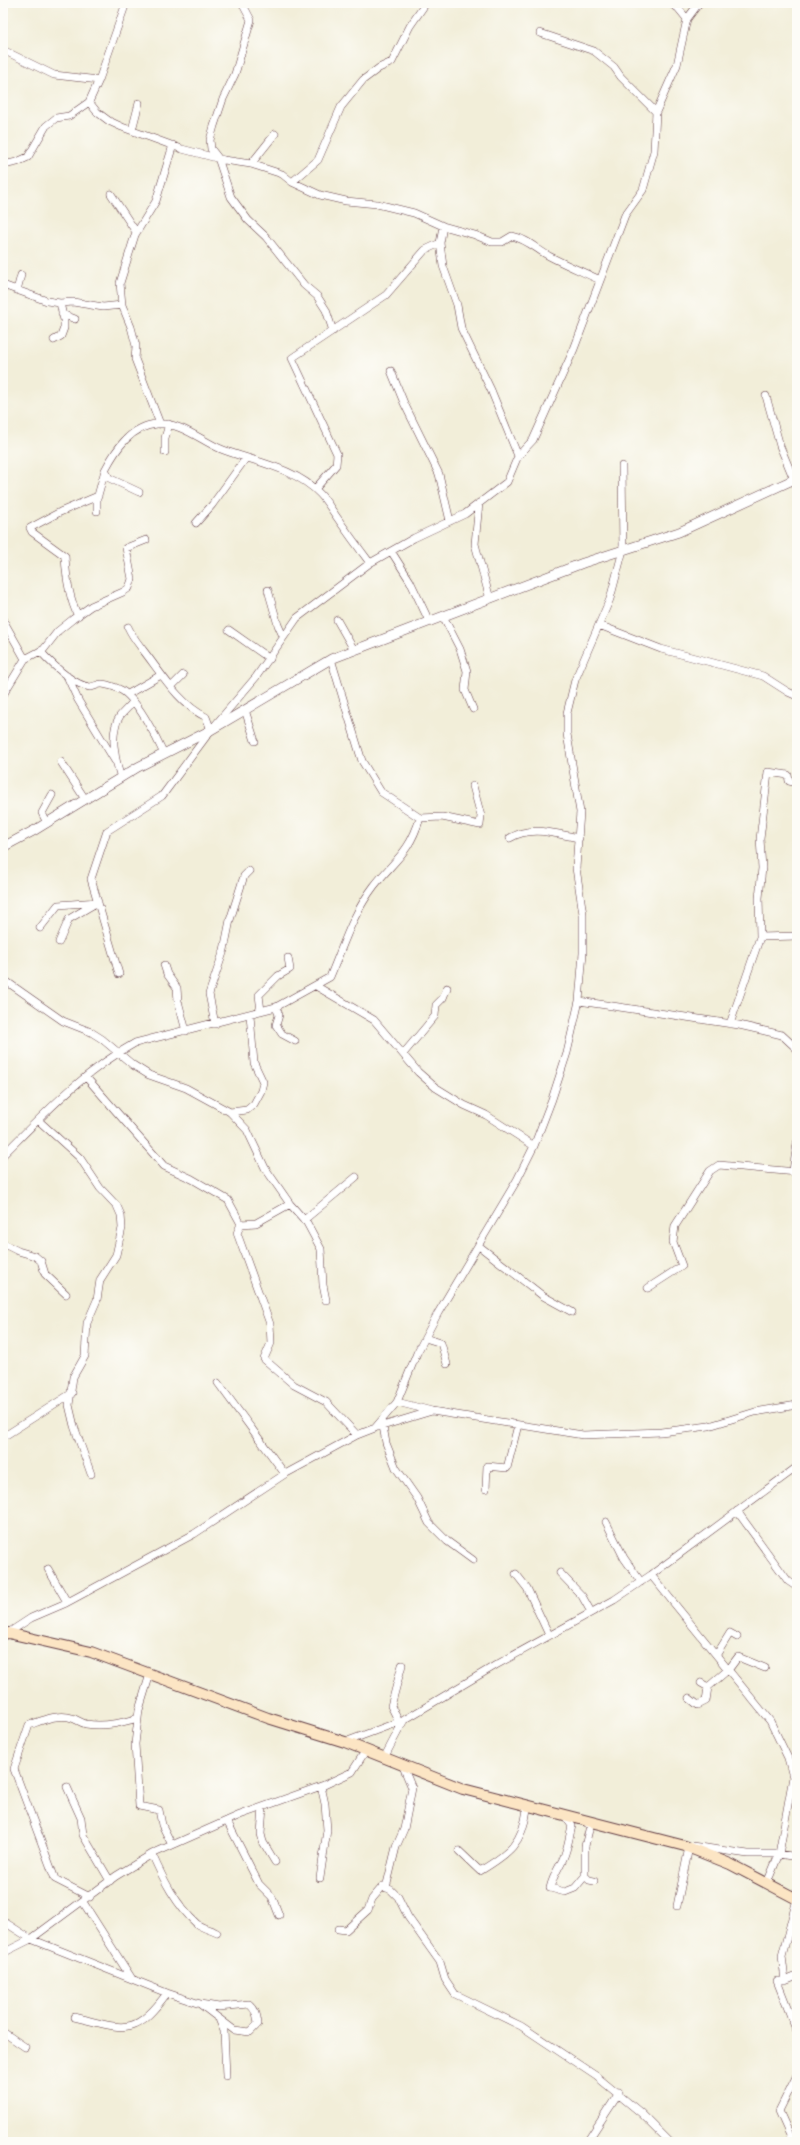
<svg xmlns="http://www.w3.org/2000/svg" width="800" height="2145" font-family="'Old Standard TT',serif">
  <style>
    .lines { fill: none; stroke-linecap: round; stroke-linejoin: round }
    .minor-casing { stroke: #633e45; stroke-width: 8 }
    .tertiary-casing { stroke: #633e45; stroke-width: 10 }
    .secondary-casing { stroke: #633e45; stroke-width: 12 }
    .minor { stroke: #fff; stroke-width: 7 }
    .tertiary { stroke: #fff; stroke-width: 9 }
    .secondary { stroke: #fce5c4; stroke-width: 10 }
  </style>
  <rect width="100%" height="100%" fill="#fdfcf7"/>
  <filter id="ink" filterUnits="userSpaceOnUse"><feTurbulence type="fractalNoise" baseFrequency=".025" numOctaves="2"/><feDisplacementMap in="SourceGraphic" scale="8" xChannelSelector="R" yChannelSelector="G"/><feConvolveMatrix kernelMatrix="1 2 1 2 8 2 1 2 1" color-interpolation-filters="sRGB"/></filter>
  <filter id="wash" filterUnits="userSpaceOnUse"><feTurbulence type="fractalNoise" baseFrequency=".012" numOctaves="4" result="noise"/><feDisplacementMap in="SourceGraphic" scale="16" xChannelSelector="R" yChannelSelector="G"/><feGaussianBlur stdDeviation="0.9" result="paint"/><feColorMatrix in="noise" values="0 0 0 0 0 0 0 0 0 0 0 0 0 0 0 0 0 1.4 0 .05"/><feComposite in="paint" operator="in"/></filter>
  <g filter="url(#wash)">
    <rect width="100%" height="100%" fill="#f2eed9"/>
  </g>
  <g filter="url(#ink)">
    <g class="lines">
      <defs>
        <path id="minor" d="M242 3 251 20 235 74 223 99 214 126 210 140 211 149 218 158 231 197 248 220 266 237 304 285 317 296 326 310 333 331
          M670 3 678 8 687 19
          M540 33 594 51 614 67 621 77 656 112
          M3 50 54 75 99 80 126 3
          M99 80 89 102 97 112 109 121 122 127 182 149 224 160 251 164 282 174 292 182 320 195 346 201 377 204 414 213 443 226 475 235 492 242H502L512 236C527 239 536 249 549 256 566 265 583 272 600 280
          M132 130 139 103
          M251 164 275 134
          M3 165 17 162 28 157 46 126 56 118 69 116 89 102
          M292 182 318 160 341 107 363 80 379 68 392 62 410 26 426 3
          M111 194 136 232
          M443 226 440 243 443 266 457 305 461 328 491 390 518 456
          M3 285 47 301 60 303 73 302 103 307 122 305
          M17 290 21 275
          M62 314 75 319
          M54 340 61 336 64 328V320L60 303
          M391 371 404 403 439 474 450 521
          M766 396 780 446 797 487
          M160 424 135 359 136 346 131 327 122 305 120 283 135 235 156 201 173 145
          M165 452V438L169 424
          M315 489 336 465 337 454 292 358 386 295 425 250 440 243
          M139 492 109 478 105 470C116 449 131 426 157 424 181 422 200 440 221 449 254 462 294 467 320 494 326 500 331 509 336 516 347 532 358 547 370 563
          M479 503 475 544 490 599
          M97 511V499L105 470
          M196 523 212 505 246 458
          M391 551 410 581 429 621
          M268 590 278 625 283 636
          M78 616C69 598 66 576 65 556L32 532 30 528 60 512 98 496
          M443 616 460 649 467 671 465 690 473 709
          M3 620 25 659 3 695
          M337 620 354 650
          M599 625 661 649 763 676 788 692 797 696
          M128 627C132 636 137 642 143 650 161 673 179 704 206 717L211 730
          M229 630 270 659
          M40 651C51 663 73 685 90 687 93 687 98 684 102 684 105 684 115 687 119 689 135 695 157 738 164 754
          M25 659 44 649 58 631 73 619 91 606 123 592 129 588 132 579 126 548 146 540
          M331 659 362 761 381 792 420 818 442 817 480 825 481 816 473 786
          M67 676 78 700 115 761
          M172 686 183 675
          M128 694 161 675
          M245 710 255 741
          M61 762 85 799
          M121 778C115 760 109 732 120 716 124 711 129 707 133 702
          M47 823 42 813 52 795
          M510 838C532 825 556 834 579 838
          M40 928 58 905 98 902
          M760 937 759 898 762 868 760 839 768 772 788 775 789 781 797 783
          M59 942 69 919 96 903
          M164 965 167 974 177 988 178 1001 186 1031
          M119 974 91 879 107 831 162 796 211 730 256 677 297 618 370 563 414 538 465 514 507 482 518 456 533 440 574 349 625 215 643 190 654 151 656 112 677 65 687 19 699 3
          M3 979 63 1021 91 1032 102 1039 133 1065 149 1075 186 1088 230 1112 247 1130 265 1168 290 1204 307 1223 321 1249 323 1285 326 1300
          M316 986 374 1020 418 1072 435 1087 464 1105 486 1115 534 1146
          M579 1001 739 1025 782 1035 797 1049
          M276 1007 279 1015 276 1025 282 1034 295 1041
          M261 1011 259 995 278 976 290 969 288 958
          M215 1024 209 994 224 950 230 920 244 876 249 871
          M730 1024 760 937 797 936
          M403 1054 435 1016 436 1005 443 998 447 988
          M86 1077 164 1166 192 1179 228 1200 241 1224
          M230 1112 247 1110 254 1104 261 1091 263 1082 254 1063 250 1015
          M38 1120 80 1158 100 1188 117 1206 121 1215 122 1228 116 1255 100 1280 97 1300 87 1323 85 1356 73 1377 69 1405 74 1426 91 1474
          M3 1155C44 1114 84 1071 135 1043L276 1007 330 977C344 944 352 915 374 886 395 859 409 854 420 818
          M793 1171 797 1143
          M290 1204 256 1223 241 1224 237 1233 270 1324 271 1343 264 1359 294 1385 326 1402 357 1435
          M304 1220 356 1177
          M3 1245H6L18 1251 35 1256 41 1261 45 1274 66 1294
          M479 1246 543 1296 572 1312
          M648 1288 682 1266 673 1242 675 1226 710 1171 719 1165 797 1172
          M425 1338 441 1343 447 1364
          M218 1383 285 1474
          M397 1402 432 1411 583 1435 661 1432 709 1426 755 1412 797 1405
          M383 1426 386 1443 396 1468 417 1498 429 1523 447 1541 473 1560
          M379 1427 432 1411
          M3 1437 72 1393
          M486 1489 487 1466 507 1468 518 1425
          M737 1511 788 1581 797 1587
          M606 1522 624 1558 641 1582
          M48 1569 67 1602
          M560 1573 582 1596 591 1612
          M516 1574 527 1588 549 1635
          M651 1575 770 1721 788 1758 793 1777 779 1854 767 1883
          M8 1633 31 1618 66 1603 194 1534 285 1474 357 1435 375 1428 397 1402 417 1353 438 1313 517 1180 534 1146 552 1099 567 1053 579 1001 583 953V914L576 868 580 812 567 734V713L575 680 610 599 623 550 622 466
          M717 1654 730 1633 737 1637
          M150 1674 139 1710 135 1744 139 1806 159 1810 162 1825 172 1845
          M701 1683 708 1687 729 1669 738 1657 765 1668
          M689 1698 698 1705 706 1701 708 1687
          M399 1722 391 1706 402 1665
          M345 1742 404 1720 496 1665 614 1600 651 1575 797 1467
          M384 1758 404 1720
          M67 1787 81 1818 83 1835 110 1881
          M263 1807 261 1834 263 1842 275 1862
          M564 1815 572 1826C569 1837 568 1848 563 1859 558 1869 553 1876 550 1888L565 1892 575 1888 585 1876
          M227 1821 259 1884 272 1897 279 1915
          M585 1821 590 1826 585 1846V1876L589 1880 594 1881
          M692 1846 748 1854H779L797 1857
          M459 1851 480 1871C508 1854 523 1844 527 1809L522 1804
          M152 1854C163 1879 176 1905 197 1924 202 1928 211 1930 217 1933
          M320 1878 327 1830 325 1804 321 1786
          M386 1888 396 1847 404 1829 412 1788 402 1764
          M90 1897 55 1879 14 1769 29 1725C41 1721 59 1713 72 1718 76 1719 81 1723 86 1724 104 1727 121 1723 138 1718
          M83 1902 132 1979
          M677 1906 689 1847
          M3 1921 31 1939 167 1993 200 2004 219 2007 249 2004C256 2010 257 2015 258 2024L250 2032 234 2030 200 2004
          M338 1929 346 1930 368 1910 372 1899 383 1886 391 1890 398 1897 408 1917 440 1962 445 1979 455 1994 521 2026 596 2076 641 2113 670 2142
          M3 1953 31 1939 116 1876 152 1854 240 1815 324 1785 352 1772 366 1750
          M797 1976 785 1981H777L797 2032
          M785 1981 782 1956 797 1899
          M74 2017C122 2028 134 2039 167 1993
          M219 2019 224 2031 226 2076
          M3 2032 25 2047
          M587 2142 619 2093
          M793 2142 779 2111 797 2075"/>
        <path id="tertiary" d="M3 847 35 830 138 767 211 730 331 659 583 563 679 532 797 478"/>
        <path id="secondary" d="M3 1634 8 1633 91 1652 268 1718 345 1742 463 1789 685 1846 730 1864 797 1899"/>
      </defs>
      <use href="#minor" class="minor-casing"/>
      <use href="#tertiary" class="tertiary-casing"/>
      <use href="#secondary" class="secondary-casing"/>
      <use href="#minor" class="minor"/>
      <use href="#tertiary" class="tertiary"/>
      <use href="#secondary" class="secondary"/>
    </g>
  </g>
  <rect width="800" height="2145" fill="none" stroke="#fdfcf7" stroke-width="16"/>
</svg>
